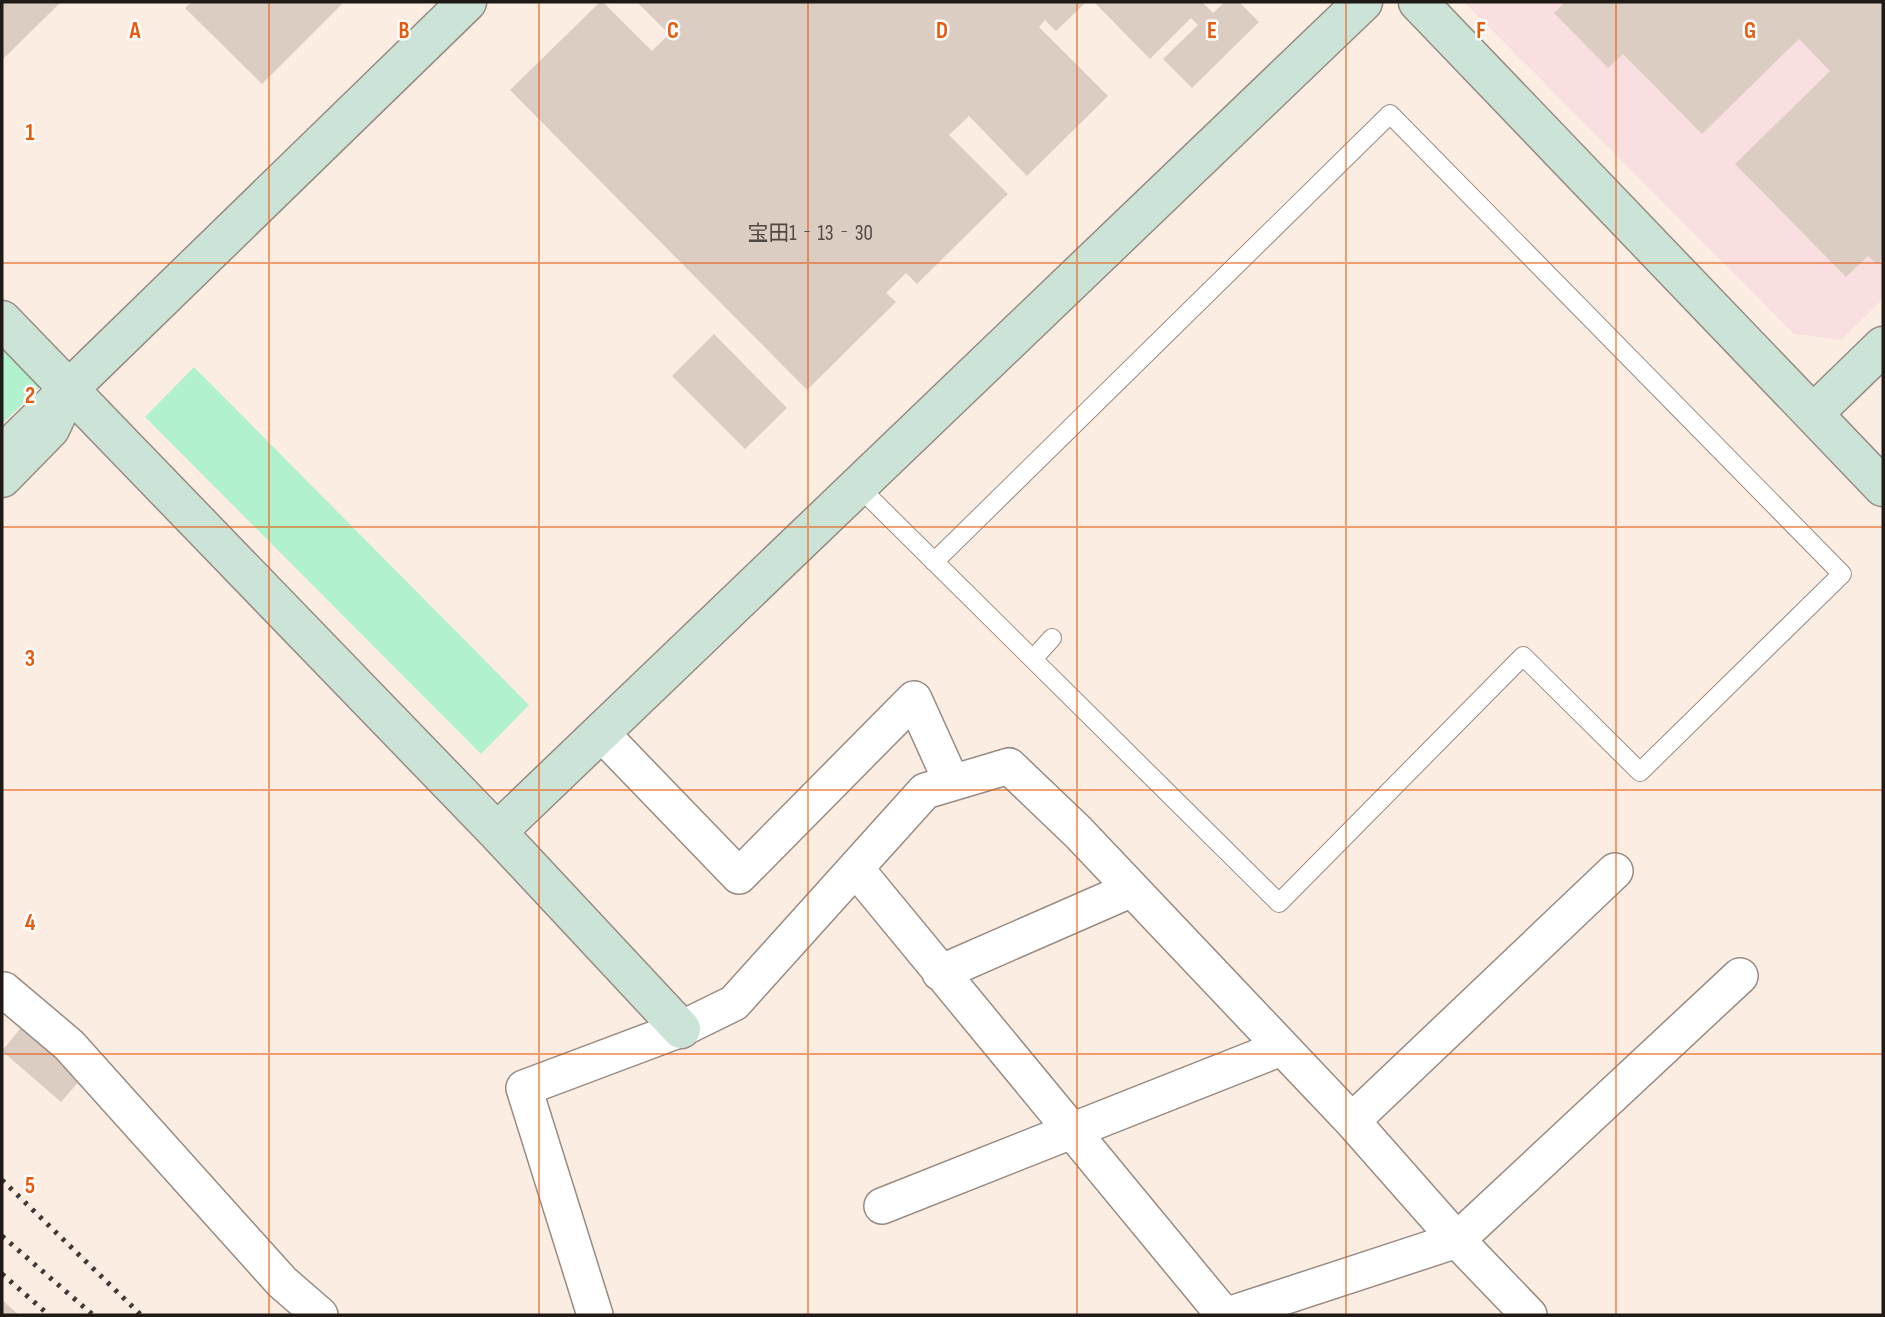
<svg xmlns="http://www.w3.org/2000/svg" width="1885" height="1317" font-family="'Sofia Sans Condensed','Noto Sans JP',sans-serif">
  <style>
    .industrial { fill: #fadfe1 }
    .green { fill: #b2f1cd }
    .building { fill: #dccdc3 }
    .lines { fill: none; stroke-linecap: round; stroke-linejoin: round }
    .lane-casing { stroke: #988b82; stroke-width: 20 }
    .street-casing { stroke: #988b82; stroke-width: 38 }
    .secondary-casing { stroke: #988b82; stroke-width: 41 }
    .lane { stroke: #fff; stroke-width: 18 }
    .street { stroke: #fff; stroke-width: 35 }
    .secondary { stroke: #cce4d8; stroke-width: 38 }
    .rail { stroke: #403834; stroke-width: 5; stroke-dasharray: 3.5 7; stroke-linecap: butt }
    .grid { fill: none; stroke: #e8590c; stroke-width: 2; stroke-opacity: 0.55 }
    .labels { text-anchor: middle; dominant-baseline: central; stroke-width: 5; stroke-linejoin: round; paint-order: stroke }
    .number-label { font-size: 21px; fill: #4f4742 }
    .grid-label { font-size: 23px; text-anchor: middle; font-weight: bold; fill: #e8590c; stroke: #fff; stroke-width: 5; stroke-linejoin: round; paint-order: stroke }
  </style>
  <rect width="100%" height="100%" fill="#fcede3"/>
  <path class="industrial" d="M1464 2H1883V299L1841 340 1794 334Z"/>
  <path class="green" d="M2 345 41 386 2 424Z
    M194 367 529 705 481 754 145 417Z"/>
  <path class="building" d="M2 2H61L2 60Z
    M192 2H344L262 84 185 8Z
    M600 2H603L652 51 669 34 637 2H1083L1085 3 1056 31 1045 20 1039 27 1108 96 1027 176 969 116 949 135 1008 194 917 284 906 273 886 293 896 302 807 390 510 90Z
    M1094 2H1202L1213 13 1225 2H1239L1259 22 1192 88 1163 59 1198 25 1191 18 1150 59Z
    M1565 2H1883V258L1877 264 1868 256 1846 277 1735 164 1830 71 1799 39 1702 134 1623 54 1608 68 1554 13Z
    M714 334 787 408 745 449 672 376Z
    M28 1019 88 1071 61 1102 2 1051Z
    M2 1300 19 1315H2Z"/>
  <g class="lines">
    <defs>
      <path id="lane" d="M858 486 1279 903 1523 656 1640 772 1842 574 1390 114 934 562
        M1033 659 1052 638"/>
      <path id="street" d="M600 732 739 876 914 699 952 783
        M856 869 1224 1315
        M940 973 1132 889
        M4 990 69 1045 282 1282 320 1315
        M1352 1121 1615 871
        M882 1206 1281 1048
        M595 1315 524 1088 681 1029 734 1003 925 791 1009 766 1078 832 1352 1121 1457 1240 1529 1315
        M1228 1315 1457 1240 1740 976"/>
      <path id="secondary" d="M1418 2 1883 487
        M2 320 497 832 681 1029
        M69 389 467 2
        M1813 414 1883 346
        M2 455 69 389 50 429 2 478
        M497 832 1363 2"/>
    </defs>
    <use href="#lane" class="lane-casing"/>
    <use href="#street" class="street-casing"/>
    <use href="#secondary" class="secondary-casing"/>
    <use href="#lane" class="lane"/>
    <use href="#street" class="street"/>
    <use href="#secondary" class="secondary"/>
    <path class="rail" d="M2 1180 141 1315
      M2 1236 93 1315
      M2 1274 49 1315"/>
  </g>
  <path class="grid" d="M269 2V1315M539 2V1315M808 2V1315M1077 2V1315M1346 2V1315M1616 2V1315M2 263H1883M2 527H1883M2 790H1883M2 1054H1883"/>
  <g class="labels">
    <g class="number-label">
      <text x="810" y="233">宝田1‐13‐30</text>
    </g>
  </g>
  <g class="grid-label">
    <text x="135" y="38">A</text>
    <text x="404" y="38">B</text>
    <text x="673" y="38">C</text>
    <text x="942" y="38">D</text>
    <text x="1212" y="38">E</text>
    <text x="1481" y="38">F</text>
    <text x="1750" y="38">G</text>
    <text x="30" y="140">1</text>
    <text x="30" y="403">2</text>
    <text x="30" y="666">3</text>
    <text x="30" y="930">4</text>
    <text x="30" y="1193">5</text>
  </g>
  <rect width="1885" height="1317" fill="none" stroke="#201a17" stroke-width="7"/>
</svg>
